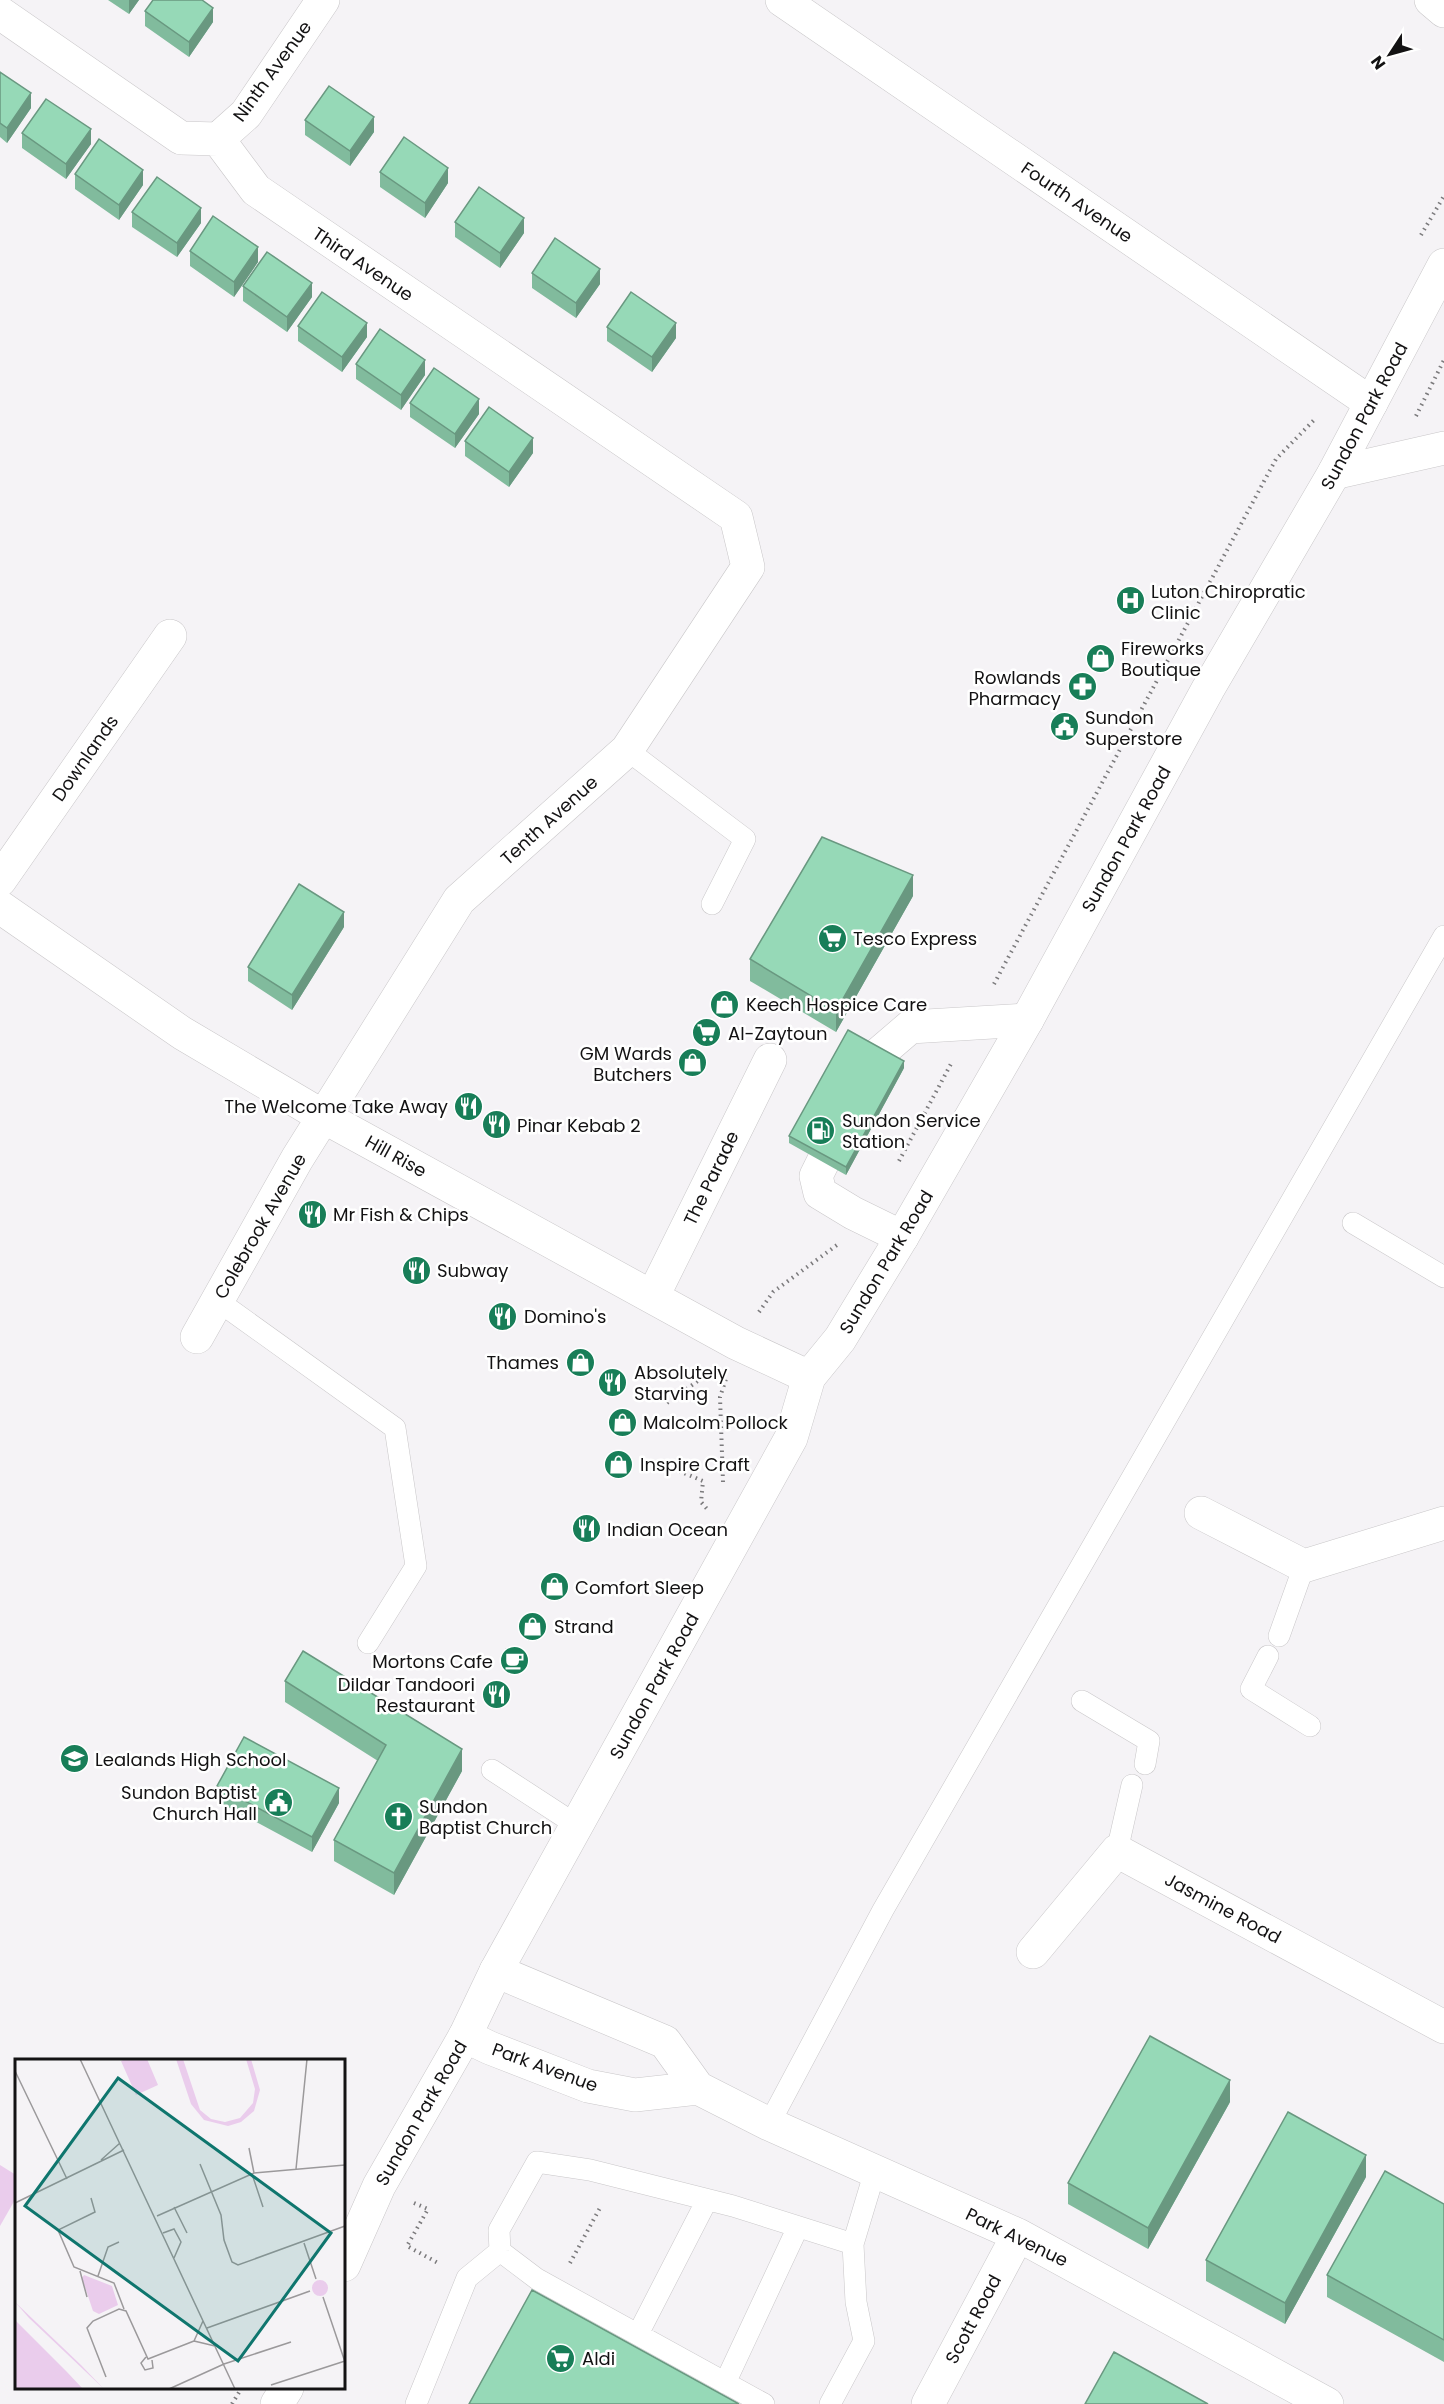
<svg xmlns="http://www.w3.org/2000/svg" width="1444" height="2404" font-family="Poppins,sans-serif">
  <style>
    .green { fill: #eaccec }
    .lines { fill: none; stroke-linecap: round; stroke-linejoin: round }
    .service-casing { stroke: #c9c7c9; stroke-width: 22 }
    .minor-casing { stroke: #c9c7c9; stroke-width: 34 }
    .tertiary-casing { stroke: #c9c7c9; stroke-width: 34 }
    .path { stroke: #7b7a7c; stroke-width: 4; stroke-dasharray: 1.5 4.5; stroke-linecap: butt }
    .service { stroke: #fff; stroke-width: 21 }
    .minor { stroke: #fff; stroke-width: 33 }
    .tertiary { stroke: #fff; stroke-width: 33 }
    .wall { fill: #81bb9d }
    .shaded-wall { fill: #699880 }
    .building { fill: #96d9b7; stroke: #699880; stroke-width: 1.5 }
    .labels { text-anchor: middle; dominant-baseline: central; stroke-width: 5; stroke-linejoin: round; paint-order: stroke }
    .street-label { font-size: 18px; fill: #131213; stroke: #fff }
    .poi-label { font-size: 18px; fill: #131213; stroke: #fff; text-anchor: start }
    .inset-road { fill: none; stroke: #9b999b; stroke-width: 1.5 }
    .view { fill: #0f766e; fill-opacity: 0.15; stroke: #0f766e; stroke-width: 3 }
    .inset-edge { fill: none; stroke: #131213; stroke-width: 3 }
  </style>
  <rect width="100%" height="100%" fill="#f5f3f6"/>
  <path class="green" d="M0 2165 16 2175V2198L0 2226Z"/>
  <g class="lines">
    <defs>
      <path id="service" d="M627 750 745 839 712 904
        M1353 1223 1444 1277
        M218 1301 395 1428 416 1566 368 1643
        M1279 1636 1304 1566
        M1268 1656 1251 1689 1310 1726
        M1082 1701 1149 1741 1145 1764
        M492 1770 578 1826
        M1117 1851 1132 1785
        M769 2124 883 1910 1444 936
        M638 2334 707 2200
        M725 2383 798 2227
        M416 2404 467 2278 500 2251
        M764 2404 537 2279 500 2251 499 2230 537 2162 590 2170 733 2206 853 2244
        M830 2404 864 2341 856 2302 853 2244 875 2171"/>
      <path id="minor" d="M782 0 1371 403
        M1431 0 1444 11
        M0 13 181 138 218 139
        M218 139 246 114 323 0
        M1334 473 1444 448
        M0 880 170 636
        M0 907 182 1033 324 1117 736 1343 809 1377
        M902 1237 853 1213 820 1193 816 1176 875 1057 910 1027 1027 1020
        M653 1296 770 1060
        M197 1337 297 1159 459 900 627 750 748 567 736 517 256 190 218 139
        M1201 1513 1304 1566 1444 1523
        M1033 1952 1117 1851 1444 2027
        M496 1971 665 2042 698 2088 769 2124 1018 2235 1327 2404
        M465 2036 490 2048 588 2086 635 2095 698 2088
        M928 2404 1018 2235"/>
      <path id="tertiary" d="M344 2265 379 2186 465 2036 496 1971 791 1438 809 1377 840 1339 902 1237 1027 1020 1208 689 1334 473 1444 265
        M277 2404 287 2388"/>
    </defs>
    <use href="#service" class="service-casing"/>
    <use href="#minor" class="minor-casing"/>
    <use href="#tertiary" class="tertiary-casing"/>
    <path class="path" d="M1421 235 1444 196
      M1416 416 1444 360
      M994 984 1276 459 1316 418
      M899 1161 952 1062
      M759 1312 773 1292 837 1245
      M667 1403 706 1375 713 1374
      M679 1471 703 1481 701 1502 708 1510
      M723 1482 720 1397 726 1379
      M414 2203 428 2209 407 2246 440 2264
      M570 2263 601 2206
      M232 2404 241 2389"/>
    <use href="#service" class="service"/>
    <use href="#minor" class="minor"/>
    <use href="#tertiary" class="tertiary"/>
  </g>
  <path class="wall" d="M108 0H139L129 14Z
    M145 11 213 22 189 57 145 26Z
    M0 72 31 108 7 143 0 137Z
    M305 120 374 132 350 166 305 135Z
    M22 133 91 144 66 179 22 148Z
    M380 172 448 183 425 218 380 187Z
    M75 174 143 185 119 220 75 189Z
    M132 212 201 223 177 257 132 227Z
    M455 222 524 233 500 268 455 237Z
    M190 251 258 262 234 297 190 266Z
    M532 273 600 284 576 318 532 288Z
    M243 286 312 297 287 332 243 301Z
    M298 326 367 337 342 372 298 341Z
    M607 327 676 338 652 372 607 341Z
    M356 364 425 375 401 410 356 379Z
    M410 403 479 414 455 448 410 417Z
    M465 441 533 453 509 487 465 456Z
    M913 896 836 1032 750 981V959Z
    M344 927 292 1010 248 981V967Z
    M904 1068 846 1175 789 1143V1136Z
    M285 1681 462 1771 394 1895 334 1861V1840L378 1761 285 1702Z
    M217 1786 339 1803 312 1852 217 1801Z
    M1230 2102 1148 2249 1068 2204V2183Z
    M1366 2177 1285 2324 1206 2281V2260Z
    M1444 2204V2362L1327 2297V2275Z"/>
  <path class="shaded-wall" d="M129 0H139L129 14Z
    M213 8V22L189 57V42Z
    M31 93V108L7 143V128Z
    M374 117V132L350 166V151Z
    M91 129V144L66 179V164Z
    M448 168V183L425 218V203Z
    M143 170V185L119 220V205Z
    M201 208V223L177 257V243Z
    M524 218V233L500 268V253Z
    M258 247V262L234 297V282Z
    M600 269V284L576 318V303Z
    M312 283V297L287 332V317Z
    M367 323V337L342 372V357Z
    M676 323V338L652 372V357Z
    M425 360V375L401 410V395Z
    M479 399V414L455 448V434Z
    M533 438V453L509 487V472Z
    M913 875V896L836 1032V1011Z
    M344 912V927L292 1010V995Z
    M904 1061V1068L846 1175V1167Z
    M462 1749V1771L394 1895V1873Z
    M339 1788V1803L312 1852V1837Z
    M1230 2080V2102L1148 2249V2228Z
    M1366 2155V2177L1285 2324V2303Z"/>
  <path class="building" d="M153 0H202L213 8 189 42 145 11Z
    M0 72 31 93 7 128 0 123Z
    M329 86 374 117 350 151 305 120Z
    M46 99 91 129 66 164 22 133Z
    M404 137 448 168 425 203 380 172Z
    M99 139 143 170 119 205 75 174Z
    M157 177 201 208 177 243 132 212Z
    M479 187 524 218 500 253 455 222Z
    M213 216 258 247 234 282 190 251Z
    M555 238 600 269 576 303 532 273Z
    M267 252 312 283 287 317 243 286Z
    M322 292 367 323 342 357 298 326Z
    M631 292 676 323 652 357 607 327Z
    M380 329 425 360 401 395 356 364Z
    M434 368 479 399 455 434 410 403Z
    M489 407 533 438 509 472 465 441Z
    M822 837 913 875 836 1011 750 959Z
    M299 884 344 912 292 995 248 967Z
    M848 1030 904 1061 846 1167 789 1136Z
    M303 1651 462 1749 394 1873 334 1840 386 1745 285 1681Z
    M244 1737 339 1788 312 1837 217 1786Z
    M1150 2036 1230 2080 1148 2228 1068 2183Z
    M1288 2112 1366 2155 1285 2303 1206 2260Z
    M1385 2171 1444 2204V2340L1327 2275Z
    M532 2290 739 2404H469Z
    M1114 2352 1208 2404H1085Z"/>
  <defs>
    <symbol id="hospital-disc" viewBox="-11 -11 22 22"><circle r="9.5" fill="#187e58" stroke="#fff"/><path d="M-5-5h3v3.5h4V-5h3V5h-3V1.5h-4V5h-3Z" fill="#fff"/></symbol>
    <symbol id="shop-disc" viewBox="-11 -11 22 22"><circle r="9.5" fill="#187e58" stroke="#fff"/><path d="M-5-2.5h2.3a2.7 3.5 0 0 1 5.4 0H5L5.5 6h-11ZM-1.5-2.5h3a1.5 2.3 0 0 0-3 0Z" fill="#fff"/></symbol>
    <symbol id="pharmacy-disc" viewBox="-11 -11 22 22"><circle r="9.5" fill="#187e58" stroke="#fff"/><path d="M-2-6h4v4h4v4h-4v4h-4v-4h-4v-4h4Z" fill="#fff"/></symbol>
    <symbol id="civic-disc" viewBox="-11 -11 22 22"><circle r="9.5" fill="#187e58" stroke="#fff"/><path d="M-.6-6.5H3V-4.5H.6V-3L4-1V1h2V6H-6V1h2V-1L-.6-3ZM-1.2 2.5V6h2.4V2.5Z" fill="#fff"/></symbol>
    <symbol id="supermarket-disc" viewBox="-11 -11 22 22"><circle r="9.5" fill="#187e58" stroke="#fff"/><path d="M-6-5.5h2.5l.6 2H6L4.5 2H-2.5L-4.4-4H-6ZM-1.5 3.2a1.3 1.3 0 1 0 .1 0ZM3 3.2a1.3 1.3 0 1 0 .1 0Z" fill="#fff"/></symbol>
    <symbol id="restaurant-disc" viewBox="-11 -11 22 22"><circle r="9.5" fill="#187e58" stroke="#fff"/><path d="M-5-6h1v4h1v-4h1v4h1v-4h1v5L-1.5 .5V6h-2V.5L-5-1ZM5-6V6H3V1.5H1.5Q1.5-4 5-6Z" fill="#fff"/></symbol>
    <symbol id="fuel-disc" viewBox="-11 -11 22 22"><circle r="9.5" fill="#187e58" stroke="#fff"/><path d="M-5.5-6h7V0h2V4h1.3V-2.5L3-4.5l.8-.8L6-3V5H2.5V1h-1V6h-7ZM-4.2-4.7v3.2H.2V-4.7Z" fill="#fff"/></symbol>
    <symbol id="cafe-disc" viewBox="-11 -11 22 22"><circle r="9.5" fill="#187e58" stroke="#fff"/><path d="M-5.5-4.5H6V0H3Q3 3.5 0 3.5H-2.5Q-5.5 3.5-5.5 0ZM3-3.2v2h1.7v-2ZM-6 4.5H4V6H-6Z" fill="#fff"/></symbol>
    <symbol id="school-disc" viewBox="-11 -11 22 22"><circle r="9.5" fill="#187e58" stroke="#fff"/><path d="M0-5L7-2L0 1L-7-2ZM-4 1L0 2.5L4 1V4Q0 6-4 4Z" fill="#fff"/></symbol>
    <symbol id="church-disc" viewBox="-11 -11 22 22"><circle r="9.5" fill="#187e58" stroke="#fff"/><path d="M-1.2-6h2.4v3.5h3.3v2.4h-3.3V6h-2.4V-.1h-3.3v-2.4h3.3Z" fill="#fff"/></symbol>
  </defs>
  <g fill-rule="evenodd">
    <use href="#hospital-disc" x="1114" y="584" width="33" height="33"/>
    <use href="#shop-disc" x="1084" y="642" width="33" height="33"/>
    <use href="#pharmacy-disc" x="1066" y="670" width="33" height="33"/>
    <use href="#civic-disc" x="1048" y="710" width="33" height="33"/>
    <use href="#supermarket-disc" x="816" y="922" width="33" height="33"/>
    <use href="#shop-disc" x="708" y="988" width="33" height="33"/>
    <use href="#supermarket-disc" x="690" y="1016" width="33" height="33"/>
    <use href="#shop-disc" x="676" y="1046" width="33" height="33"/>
    <use href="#restaurant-disc" x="452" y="1090" width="33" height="33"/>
    <use href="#restaurant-disc" x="480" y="1108" width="33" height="33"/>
    <use href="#fuel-disc" x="804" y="1114" width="33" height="33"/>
    <use href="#restaurant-disc" x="296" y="1198" width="33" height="33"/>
    <use href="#restaurant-disc" x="400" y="1254" width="33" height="33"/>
    <use href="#restaurant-disc" x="486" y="1300" width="33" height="33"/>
    <use href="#shop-disc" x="564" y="1346" width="33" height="33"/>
    <use href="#restaurant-disc" x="596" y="1366" width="33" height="33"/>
    <use href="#shop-disc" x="606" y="1406" width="33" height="33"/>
    <use href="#shop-disc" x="602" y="1448" width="33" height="33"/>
    <use href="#restaurant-disc" x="570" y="1512" width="33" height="33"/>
    <use href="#shop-disc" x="538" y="1570" width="33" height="33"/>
    <use href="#shop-disc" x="516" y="1610" width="33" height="33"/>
    <use href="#cafe-disc" x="498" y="1644" width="33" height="33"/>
    <use href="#restaurant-disc" x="480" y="1678" width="33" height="33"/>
    <use href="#school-disc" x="58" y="1742" width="33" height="33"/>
    <use href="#civic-disc" x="262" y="1786" width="33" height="33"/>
    <use href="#church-disc" x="382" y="1800" width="33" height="33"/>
    <use href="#supermarket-disc" x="544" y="2342" width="33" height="33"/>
  </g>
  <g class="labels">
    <g class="street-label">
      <text transform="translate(272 71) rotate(-54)">Ninth Avenue</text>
      <text transform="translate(1077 202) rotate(34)">Fourth Avenue</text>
      <text transform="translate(363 264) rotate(34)">Third Avenue</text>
      <text transform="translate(1364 416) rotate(-62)">Sundon Park Road</text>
      <text transform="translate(85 758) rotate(-55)">Downlands</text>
      <text transform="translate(549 820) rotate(-42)">Tenth Avenue</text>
      <text transform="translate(1126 839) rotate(-61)">Sundon Park Road</text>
      <text transform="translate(396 1156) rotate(29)">Hill Rise</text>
      <text transform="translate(711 1178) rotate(-64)">The Parade</text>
      <text transform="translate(260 1226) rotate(-60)">Colebrook Avenue</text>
      <text transform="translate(886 1262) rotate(-59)">Sundon Park Road</text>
      <text transform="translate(654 1686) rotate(-61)">Sundon Park Road</text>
      <text transform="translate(1223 1908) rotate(28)">Jasmine Road</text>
      <text transform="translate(545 2067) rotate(20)">Park Avenue</text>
      <text transform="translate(421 2113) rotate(-60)">Sundon Park Road</text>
      <text transform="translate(1017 2237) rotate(26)">Park Avenue</text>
      <text transform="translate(973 2319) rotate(-62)">Scott Road</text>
    </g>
    <g class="poi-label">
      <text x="1151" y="591">Luton Chiropratic<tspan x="1151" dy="21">Clinic</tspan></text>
      <text x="1121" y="648">Fireworks<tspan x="1121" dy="21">Boutique</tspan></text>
      <text x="1061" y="677" text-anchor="end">Rowlands<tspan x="1061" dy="21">Pharmacy</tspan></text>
      <text x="1085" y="717">Sundon<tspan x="1085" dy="21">Superstore</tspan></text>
      <text x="853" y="938">Tesco Express</text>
      <text x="746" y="1004">Keech Hospice Care</text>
      <text x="728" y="1033">Al-Zaytoun</text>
      <text x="672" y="1053" text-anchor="end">GM Wards<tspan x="672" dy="21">Butchers</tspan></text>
      <text x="448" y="1106" text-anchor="end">The Welcome Take Away</text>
      <text x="842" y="1120">Sundon Service<tspan x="842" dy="21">Station</tspan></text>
      <text x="517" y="1125">Pinar Kebab 2</text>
      <text x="333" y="1214">Mr Fish &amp; Chips</text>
      <text x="437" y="1270">Subway</text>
      <text x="524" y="1316">Domino's</text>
      <text x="559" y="1362" text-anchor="end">Thames</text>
      <text x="634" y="1372">Absolutely<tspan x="634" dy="21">Starving</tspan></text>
      <text x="643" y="1422">Malcolm Pollock</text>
      <text x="640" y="1464">Inspire Craft</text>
      <text x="607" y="1529">Indian Ocean</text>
      <text x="575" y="1587">Comfort Sleep</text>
      <text x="554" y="1626">Strand</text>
      <text x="493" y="1661" text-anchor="end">Mortons Cafe</text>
      <text x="475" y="1684" text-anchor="end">Dildar Tandoori<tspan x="475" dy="21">Restaurant</tspan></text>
      <text x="95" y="1759">Lealands High School</text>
      <text x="257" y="1792" text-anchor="end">Sundon Baptist<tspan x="257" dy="21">Church Hall</tspan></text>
      <text x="419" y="1806">Sundon<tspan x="419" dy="21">Baptist Church</tspan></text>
      <text x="582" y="2358">Aldi</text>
    </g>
  </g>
  <g transform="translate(15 2059)">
    <rect width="330" height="330" fill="#f5f3f6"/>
    <path d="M111 0H132L143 26 121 36 106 2ZM161 0H168L185 51 196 60 210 63 225 59 238 44 240 30 231 0H236L245 31 239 52 226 63 213 67 189 61 176 45ZM69 216 97 227 103 246 84 255 78 252 67 219ZM297 229a8 8 0 1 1 16 0a8 8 0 1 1-16 0ZM0 243 66 306 89 330 14 259ZM0 261 52 313 68 330H0Z" fill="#eaccec"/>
    <path class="inset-road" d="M65 0 220 330M0 12 52 120M234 89 239 114M86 101 105 84M185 105 206 156 209 181 217 203 223 206 330 167M281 110 292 0M237 115 248 148M76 139 80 153 43 171 59 208 99 224 109 250M0 144 109 91M159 148 172 174M142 157 239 114 330 106M148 174 159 170 166 183 159 199M289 184 301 220M65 212 72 238M83 217 93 188 104 183M308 238 330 303M192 269 295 232M179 282 188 262M179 282 200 287M131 298 126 304 130 311 138 309 137 301M91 318 72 269 78 262 104 250 111 252 133 300 179 282M256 326 330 302M154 330 209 305 276 283"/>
    <path class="view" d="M103 19 316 174 223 302 10 147Z"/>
    <rect width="330" height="330" class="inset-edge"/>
  </g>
  <g transform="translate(1390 54) rotate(234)" stroke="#ffffff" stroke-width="4.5" paint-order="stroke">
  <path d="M0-4.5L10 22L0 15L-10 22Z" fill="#131213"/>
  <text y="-9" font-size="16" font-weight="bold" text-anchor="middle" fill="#131213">N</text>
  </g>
</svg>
